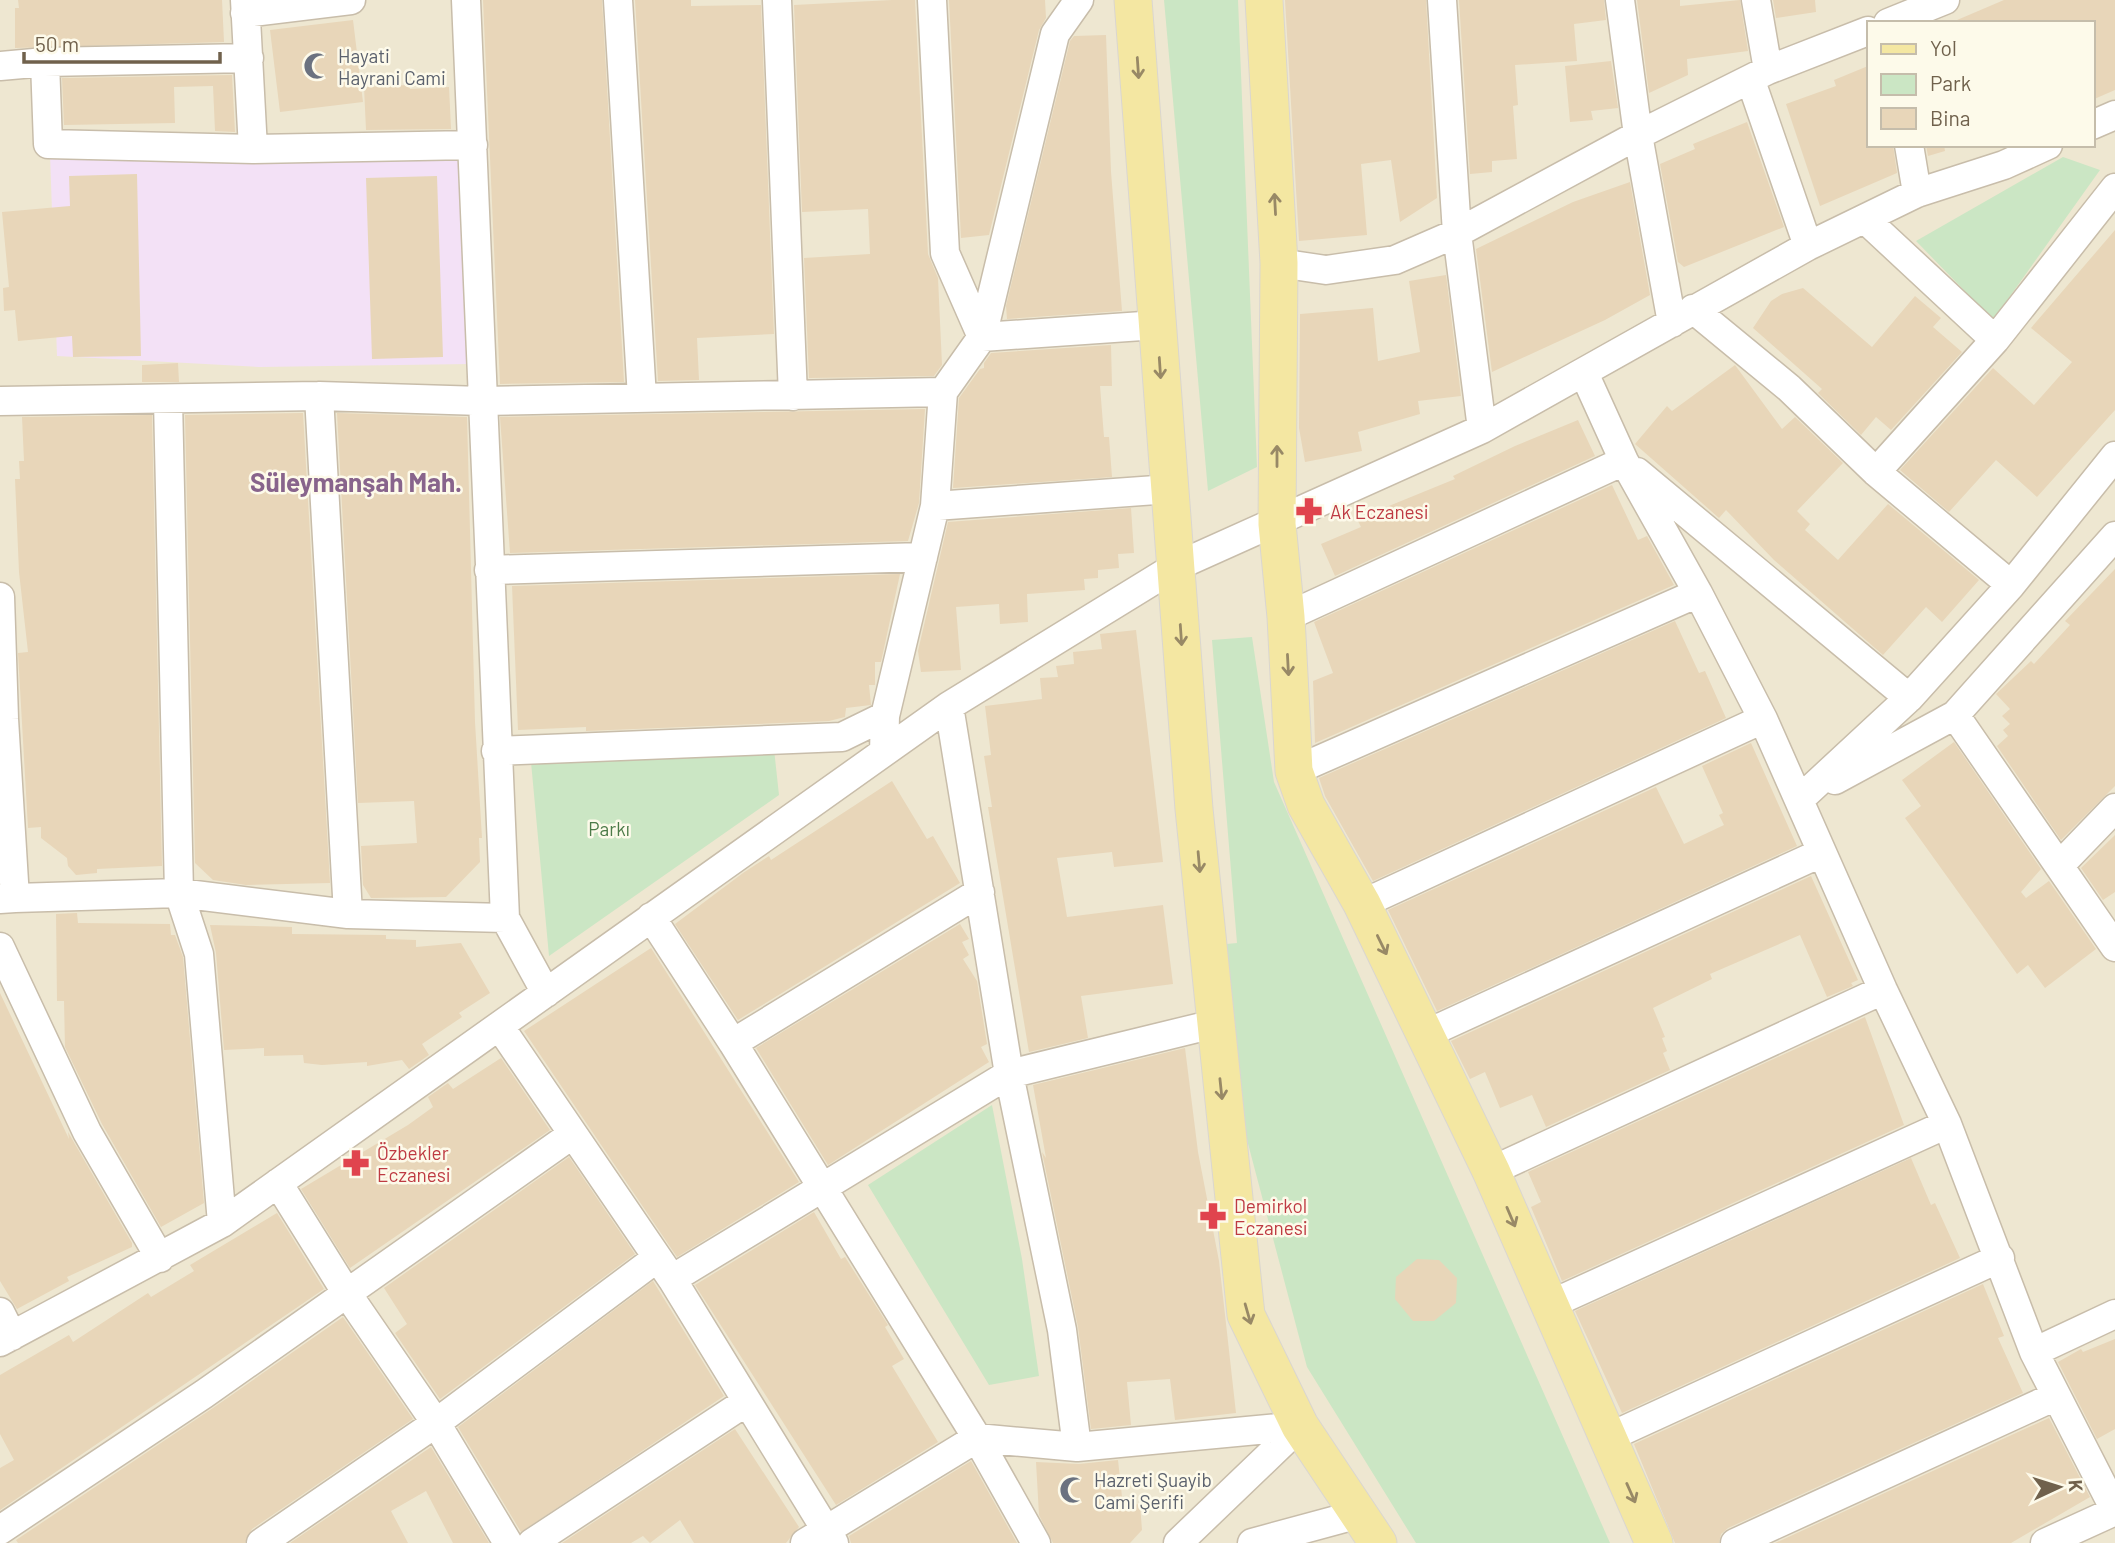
<svg xmlns="http://www.w3.org/2000/svg" width="2115" height="1543" font-family="Barlow,sans-serif">
  <style>
    .residential { fill: #eee7d1; fill-rule: evenodd }
    .education { fill: #f3e1f6 }
    .green { fill: #cbe6c4 }
    .building { fill: #e8d6b9 }
    .lines { fill: none; stroke-linecap: round; stroke-linejoin: round }
    .minor-casing { stroke: #c8bdaa; stroke-width: 31 }
    .major-casing { stroke: #dad6d0; stroke-width: 39 }
    .minor { stroke: #fff; stroke-width: 28 }
    .major { stroke: #f4e7a2; stroke-width: 37 }
    .oneway { stroke: #988966 }
    .labels { text-anchor: middle; dominant-baseline: central; stroke-width: 5; stroke-linejoin: round; paint-order: stroke }
    .worship-label { font-size: 19px; fill: #5b616d; stroke: #fdfaea; text-anchor: start }
    .health-label { font-size: 19px; fill: #be3a42; stroke: #fdfaea; text-anchor: start }
    .park-label { font-size: 19px; fill: #4c7b48; stroke: #fdfaea }
    .district-label { font-size: 26px; font-weight: bold; fill: #88648c; stroke: #fdfaea }
  </style>
  <rect width="100%" height="100%" fill="#faf6e4"/>
  <path class="residential" d="M0 0H2115V1543H0ZM1868 23H2092V145H1868Z"/>
  <path class="education" d="M50 154 467 158 470 364 259 367 57 356Z"/>
  <path class="green" d="M1164 0H1238L1257 467 1208 491Z
    M2063 157 2100 170 1993 320 1916 241Z
    M1252 637 1274 782 1610 1543H1416L1307 1367 1228 1068 1216 945 1237 943 1212 640Z
    M774 749 779 795 549 956 531 762Z
    M992 1105 1022 1259 1039 1376 989 1385 868 1185Z"/>
  <path class="building" d="M18 0H222L224 42 15 48V8H19Z
    M483 0H602L624 382 500 384Z
    M635 0H691V6L761 5 774 334 697 338 699 380 658 381Z
    M892 0H915L928 254 938 278 942 365 934 376 809 378 804 258 870 254 868 209 802 212 794 5Z
    M949 0H1045L1046 18 1039 30 989 235 961 238Z
    M1285 0H1426L1437 198 1400 222 1391 160 1361 164 1367 235 1299 241Z
    M1459 0H1604L1606 20 1574 24 1577 61 1515 65 1518 105 1513 106 1517 159 1492 161V172L1470 174Z
    M1637 0H1680V6L1740 0 1748 51 1687 59 1688 75 1649 93Z
    M1773 0H1815L1816 12 1776 18Z
    M2004 0H2115V90L2092 100V23H1950Z
    M353 20 363 102 280 112 270 30Z
    M1106 35 1111 172 1122 311 1007 319 1006 306 1070 41 1074 36Z
    M1611 61 1618 108 1591 111 1593 120 1570 122 1565 66Z
    M1868 66V145H1893L1897 173 1820 206 1786 104 1836 86 1834 80Z
    M232 75 235 132 215 131 213 86 174 87 175 123 64 125 62 78Z
    M409 85 410 89 449 87 451 129 366 130 364 87Z
    M1747 122 1784 227 1684 267 1678 262 1660 164 1695 149 1693 144Z
    M1926 145H1944L1945 151 1928 156Z
    M137 174 141 356 73 357 72 336 18 341 15 310 4 311 3 288 9 287 2 212 70 206 69 176Z
    M437 176 443 357 372 359 366 178Z
    M1630 182 1650 295 1605 320 1492 372 1476 249 1573 202Z
    M2115 230V410L2037 497 1996 460 1949 512 1900 470 1993 368 2034 405 2072 362 2031 328Z
    M1446 275 1461 396 1418 401 1420 414 1358 432 1362 451 1305 462 1299 428 1300 314 1373 308 1378 361 1420 352 1409 281Z
    M1803 288 1872 347 1915 296 1941 318 1933 327 1962 352 1891 430 1876 417 1861 435 1818 393 1822 389 1753 328 1771 301 1782 294Z
    M1111 345 1112 386H1100L1104 437H1109L1112 477 953 488 959 398 980 369 984 368V363L991 353Z
    M178 363 179 382H142V365Z
    M1735 365 1782 429 1795 417 1843 463 1797 511 1810 524 1805 530 1838 560 1888 504 1979 580 1942 622 1926 607 1883 655 1774 560 1726 510 1719 518 1635 444 1667 406 1672 411Z
    M925 409 919 503 908 541 510 553 500 417Z
    M303 413 330 883 246 885 213 880 195 863 185 415Z
    M337 413 467 417 475 722 482 838H479L480 862 446 897 371 898 363 885 361 846 417 843 414 801 358 803Z
    M152 415 162 866 97 869V873L76 875 68 866 67 858 41 838V827L28 828 18 653 28 652 19 572 15 479H20L19 461H24L22 417Z
    M1578 420 1595 456 1335 576 1321 544 1361 527 1357 519 1455 479 1453 476 1515 446Z
    M1612 485 1638 540 1647 536 1674 585 1315 743 1313 681 1333 673 1314 622Z
    M1131 508 1134 553 1118 554 1119 568 1098 570V578L1084 579 1085 590 1027 594 1028 622 1000 624 999 604 956 607 961 670 921 672 918 651 948 522Z
    M2115 569V786L2061 840 1997 746 2008 736 2003 730 2010 724 2002 716 2010 709 1996 694 2031 661 2034 664 2070 625 2065 621Z
    M900 574 881 662H875V685H869L871 705 846 708 845 717 829 721 586 731V727L518 730 512 586Z
    M1675 621 1699 673 1705 671 1726 718 1373 881 1325 796 1319 778Z
    M1136 630 1163 862 1114 867 1112 852 1057 858 1067 917 1163 905 1173 984 1081 996 1088 1038 1029 1052 988 807H992L984 756 991 755 985 706 1042 699 1040 678 1058 677 1056 666 1074 664 1073 652 1102 649 1100 634Z
    M1954 742 2041 869 2021 892 2026 898 2049 881 2096 949 2045 988 2028 965 2017 974 1905 818 1921 806 1902 780Z
    M1751 743 1797 846 1437 1011 1388 910 1656 787 1684 844 1724 825 1719 815 1723 813 1702 766Z
    M892 781 927 839 933 836 960 883 738 1020 675 924 743 873 769 856 771 860Z
    M2115 835V892L2103 900 2081 868Z
    M1811 876 1858 980 1851 983 1853 986 1827 997 1800 935 1710 974 1712 979 1653 1008 1665 1037 1662 1038 1667 1051 1663 1053 1670 1070 1546 1127 1532 1095 1500 1108 1485 1072 1470 1079 1451 1041Z
    M77 913 78 923 170 924 171 935H175L183 957 204 1203 161 1227 102 1124 65 1047 64 1001H57L56 914Z
    M960 924 969 939 962 942 969 955 963 959 977 981 987 1044 981 1047 989 1062 828 1165 756 1048Z
    M210 925 292 927V934L386 935V939L416 940V947L461 943 490 993 459 1013 462 1017 422 1044 429 1055 409 1069 402 1060 367 1066V1062L322 1065 304 1063 303 1055 264 1056V1048L224 1050 216 953Z
    M651 948 799 1182 677 1257 524 1031Z
    M0 993 69 1139 68 1132 132 1243V1247L67 1277 69 1281 17 1309 0 1281Z
    M1865 1017 1904 1125 1562 1281 1531 1207 1541 1202 1528 1172Z
    M1185 1048 1198 1152 1219 1261 1236 1413 1175 1420 1170 1379 1127 1382 1131 1425 1091 1429 1078 1327 1042 1152 1046 1158 1033 1085Z
    M501 1058 550 1130 350 1268 301 1189 408 1125 433 1107 428 1097 448 1083 453 1089Z
    M569 1157 635 1254 440 1399 395 1333 407 1324 384 1288Z
    M1911 1158 1931 1205 1935 1203 1960 1258 1622 1413 1575 1311Z
    M814 1212 841 1259 845 1257 888 1325 885 1327 904 1359 892 1366 938 1442 836 1505 695 1285Z
    M277 1213 324 1289 0 1510V1468L14 1460 0 1434V1375L69 1335 73 1342 148 1293 151 1297 194 1271 190 1265Z
    M1417 1259 1439 1260 1457 1278 1456 1303 1434 1321H1413L1395 1299 1396 1277Z
    M653 1281 724 1396 521 1532 458 1427Z
    M1983 1284 2004 1336 1998 1338 2023 1393 1728 1528 1721 1534 1719 1543H1675L1634 1444Z
    M343 1317 413 1419 252 1529 245 1543H18L16 1540 213 1408Z
    M2115 1339V1429L2097 1439 2058 1362 2081 1349 2083 1352Z
    M2049 1418 2090 1497 2011 1543H1775Z
    M735 1429 799 1527 786 1543H694L680 1520 650 1543 643 1536 631 1543H562Z
    M431 1447 489 1543H453L426 1491 391 1511 408 1543H290Z
    M1118 1460 1123 1506 1140 1504 1142 1530 1130 1543H1053L1039 1515 1036 1462 1079 1464Z
    M971 1461 1017 1543H851L849 1536Z"/>
  <g class="lines">
    <defs>
      <path id="minor" d="M245 0 253 149
        M466 0 505 918 546 993
        M618 0 642 398
        M777 0 793 396
        M932 0 945 253 982 337 1157 325
        M1442 0 1457 233 1482 429
        M1620 0 1638 135 1672 323
        M1756 0 1768 70
        M245 13 351 0
        M1888 23 1945 0
        M45 62 48 144 253 149 473 145
        M0 66 45 62 249 58
        M1751 81 1808 246
        M2092 125 2115 115
        M1909 145 1917 193
        M1865 219 1995 340
        M1279 263 1326 270 1395 260 1457 233 1638 135 1768 70 1868 31
        M1693 309 1789 388 1876 472 2011 585
        M1584 373 1624 461 1698 593 1763 719 1883 990 1947 1124 2034 1352 2115 1510
        M319 396 348 914
        M168 400 179 893 199 954 222 1223
        M0 401 319 396 482 401 943 392
        M1637 472 1909 698
        M1876 472 1995 340 2115 188
        M935 506 1170 489
        M489 570 923 557
        M0 597 4 719 15 898 0 899
        M1286 617 1624 461
        M949 706 1009 1074 1062 1330 1077 1447
        M1955 715 2115 947
        M496 751 842 737 885 716
        M884 752 885 716 935 506 943 392 982 337 1055 34 1079 0
        M1294 771 1698 593
        M1835 780 1955 715 2115 536
        M1799 800 1909 698 2011 585 2115 456
        M2060 865 2115 808
        M15 898 179 893 348 914 505 918
        M1362 904 1763 719
        M651 917 733 1043 977 1438 1036 1543
        M0 947 87 1132 160 1258
        M500 1027 672 1279 834 1543
        M1426 1034 1821 853
        M733 1043 980 892
        M1491 1171 1883 990
        M278 1183 346 1292 436 1423 508 1543
        M672 1279 1009 1074 1214 1024
        M1549 1305 1947 1124
        M0 1312 12 1336
        M0 1342 222 1223 949 706 1175 567 1482 429 1808 246 1917 193 2004 165 2048 145
        M2034 1352 2115 1314
        M1607 1438 2000 1258
        M0 1530 204 1394 573 1134
        M261 1543 436 1423 657 1258
        M532 1543 746 1402
        M805 1543 977 1438 1077 1447 1300 1426
        M1178 1543 1300 1426
        M1252 1543 1359 1514
        M1735 1543 2056 1396
        M2045 1543 2115 1511"/>
      <path id="major" d="M1133 0 1194 809 1246 1315 1300 1426 1378 1543
        M1264 0 1279 263 1277 524 1286 617 1294 771 1306 805 1362 904 1491 1171 1654 1543"/>
    </defs>
    <use href="#minor" class="minor-casing"/>
    <use href="#major" class="major-casing"/>
    <use href="#minor" class="minor"/>
    <use href="#major" class="major"/>
  </g>
  <defs><path id="oneway-shaft" d="M-6 0H5M1.5-3L5.5 0L1.5 3" fill="none" stroke-width="1.6" stroke-linecap="round" stroke-linejoin="round" transform="scale(1.75)"/></defs>
  <g class="oneway">
    <use href="#oneway-shaft" transform="translate(1138 68) rotate(86)"/>
    <use href="#oneway-shaft" transform="translate(1275 204) rotate(-93)"/>
    <use href="#oneway-shaft" transform="translate(1160 368) rotate(86)"/>
    <use href="#oneway-shaft" transform="translate(1277 456) rotate(-90)"/>
    <use href="#oneway-shaft" transform="translate(1181 635) rotate(86)"/>
    <use href="#oneway-shaft" transform="translate(1288 665) rotate(87)"/>
    <use href="#oneway-shaft" transform="translate(1199 862) rotate(85)"/>
    <use href="#oneway-shaft" transform="translate(1382 945) rotate(64)"/>
    <use href="#oneway-shaft" transform="translate(1221 1089) rotate(84)"/>
    <use href="#oneway-shaft" transform="translate(1511 1217) rotate(67)"/>
    <use href="#oneway-shaft" transform="translate(1248 1314) rotate(74)"/>
    <use href="#oneway-shaft" transform="translate(1631 1493) rotate(66)"/>
  </g>
  <defs>
    <symbol id="mosque-bare" viewBox="-9 -9 18 18"><path d="M3.5-4.9A6 6 0 1 0 3.5 4.9A5 5 0 1 1 3.5-4.9Z" fill="#6b7280" stroke="#fdfaea" stroke-width="2.5" paint-order="stroke"/></symbol>
    <symbol id="pharmacy-bare" viewBox="-9 -9 18 18"><path d="M-2-6h4v4h4v4h-4v4h-4v-4h-4v-4h4Z" fill="#e0444e" stroke="#fdfaea" stroke-width="2.5" paint-order="stroke"/></symbol>
  </defs>
  <g fill-rule="evenodd">
    <use href="#mosque-bare" x="298" y="47" width="38" height="38"/>
    <use href="#pharmacy-bare" x="1290" y="492" width="38" height="38"/>
    <use href="#pharmacy-bare" x="337" y="1144" width="38" height="38"/>
    <use href="#pharmacy-bare" x="1194" y="1197" width="38" height="38"/>
    <use href="#mosque-bare" x="1054" y="1471" width="38" height="38"/>
  </g>
  <g class="labels">
    <g class="worship-label">
      <text x="338" y="55">Hayati<tspan x="338" dy="22">Hayrani Cami</tspan></text>
      <text x="1094" y="1479">Hazreti Şuayib<tspan x="1094" dy="22">Cami Şerifi</tspan></text>
    </g>
    <g class="health-label">
      <text x="1330" y="511">Ak Eczanesi</text>
      <text x="377" y="1152">Özbekler<tspan x="377" dy="22">Eczanesi</tspan></text>
      <text x="1234" y="1205">Demirkol<tspan x="1234" dy="22">Eczanesi</tspan></text>
    </g>
    <g class="park-label">
      <text x="609" y="828">Parkı</text>
    </g>
    <g class="district-label">
      <text x="356" y="481">Süleymanşah Mah.</text>
    </g>
  </g>
  <rect x="1867" y="21" width="228" height="126" fill="#fdfaea" stroke="#c5bdab" stroke-width="2"/>
  <rect x="1881" y="44" width="35" height="10" fill="#f4e7a2" stroke="#c5bdab" stroke-width="2"/>
  <text x="1930" y="56" font-size="21" fill="#70614c">Yol</text>
  <rect x="1881" y="74" width="35" height="21" fill="#cbe6c4" stroke="#c5bdab" stroke-width="2"/>
  <text x="1930" y="91" font-size="21" fill="#70614c">Park</text>
  <rect x="1881" y="108" width="35" height="21" fill="#e8d6b9" stroke="#c5bdab" stroke-width="2"/>
  <text x="1930" y="126" font-size="21" fill="#70614c">Bina</text>
  <g transform="translate(2059 1487) rotate(86)" stroke="#fdfaea" stroke-width="5" paint-order="stroke">
  <path d="M0-5L12 26L0 18L-12 26Z" fill="#70614c"/>
  <text y="-10" font-size="19" font-weight="bold" text-anchor="middle" fill="#70614c">K</text>
  </g>
  <path d="M24 52v10h196v-10" fill="none" stroke="#70614c" stroke-width="3.5"/>
  <text x="35" y="52" font-size="21" fill="#70614c" stroke="#fdfaea" stroke-width="5" paint-order="stroke">50 m</text>
</svg>
